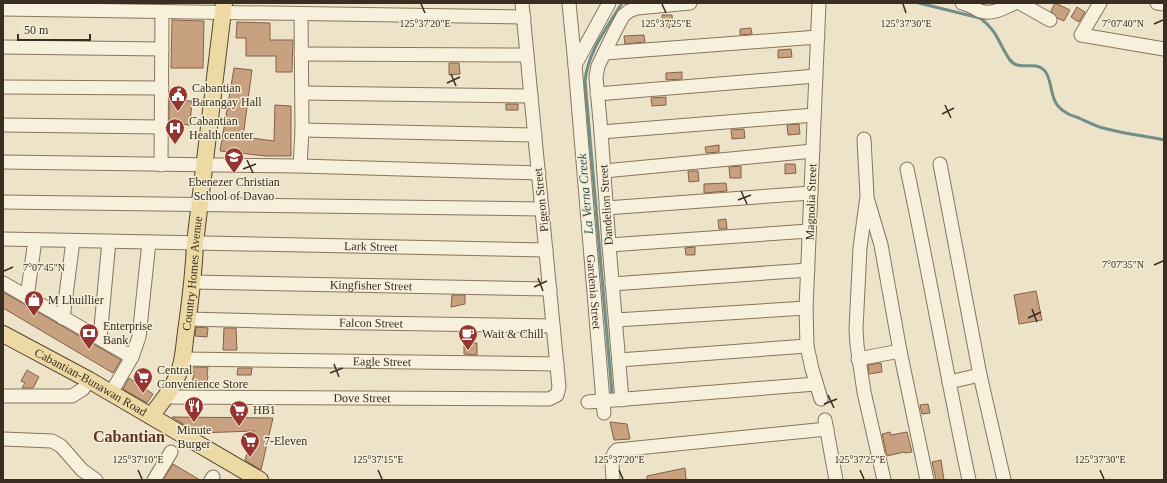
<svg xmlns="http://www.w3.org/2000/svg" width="1167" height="483" font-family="Georgia,serif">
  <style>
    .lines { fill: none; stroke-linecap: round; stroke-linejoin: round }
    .stream { stroke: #708f89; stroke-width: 3 }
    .building { fill: #c8a181; stroke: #866145 }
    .minor-casing { stroke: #88765e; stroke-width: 15 }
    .major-casing { stroke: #564432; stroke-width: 18 }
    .minor { stroke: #f7f0dc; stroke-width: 13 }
    .major { stroke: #edd9a3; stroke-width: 16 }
    .ticks { fill: none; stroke: #392e21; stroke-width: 1.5 }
    .labels { text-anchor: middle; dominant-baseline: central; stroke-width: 3; stroke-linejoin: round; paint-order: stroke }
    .poi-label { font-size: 12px; fill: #392e21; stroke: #f4edd8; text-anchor: start }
    .street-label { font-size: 12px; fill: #392e21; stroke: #f4edd8 }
    .water-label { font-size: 13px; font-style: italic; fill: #315857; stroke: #f4edd8 }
    .district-label { font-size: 16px; font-weight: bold; fill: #633323; stroke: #f4edd8 }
    .ticks-label { font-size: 10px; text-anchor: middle; fill: #392e21; stroke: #f4edd8; stroke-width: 3; stroke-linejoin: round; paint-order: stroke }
  </style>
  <rect width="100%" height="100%" fill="#ece3c9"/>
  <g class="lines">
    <path class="stream" d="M919 3 980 18C998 31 999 45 1010 60 1019 72 1034 60 1044 70 1053 79 1049 96 1058 106 1064 113 1070 115 1079 118 1088 122 1097 127 1107 129 1126 134 1145 136 1164 140
      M612 393 585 81C588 51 607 28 622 3"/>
  </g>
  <path class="building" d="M1055 3 1070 10 1064 21 1057 18 1051 11Z
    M1077 7 1085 12 1079 22 1071 17Z
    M662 15H672L673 27 663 28Z
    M172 20 204 21 203 68H171Z
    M237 22 270 23V40H293L292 72H276V56H246V38H236Z
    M751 28 752 34 740 35V29Z
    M644 35 645 42 625 44 624 36Z
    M791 49 792 57 778 58V50Z
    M449 63H459L460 74 449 75Z
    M234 68 252 70 243 137 274 141 275 105 291 106V156H266L220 151Z
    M682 72V79L666 80V73Z
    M666 97V105L652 106 651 98Z
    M169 100 192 101 190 125 169 123Z
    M506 104H518V110H506Z
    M799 124 800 134 788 135 787 125Z
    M744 129 745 138 732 139 731 130Z
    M719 145V152L706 153 705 147Z
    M785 164H795L796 173 785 174Z
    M741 166V178H730L729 167Z
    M688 171H698L699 181 689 182Z
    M726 183 727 191 704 193V184Z
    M726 219 727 229H719L718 220Z
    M695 247V255H686L685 248Z
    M1036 291 1042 320 1019 324 1014 295Z
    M3 292 121 360 113 373 3 308Z
    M452 295H465V304L451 307Z
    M196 327 208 328 207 337 195 336Z
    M224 328H236L237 350H223Z
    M464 343H477V355L464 354Z
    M881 363 882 372 869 374 868 365Z
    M190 367H208L207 375 208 376 206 387 192 384 194 372H190Z
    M238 368H252L251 375H237Z
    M27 370 39 377 33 388H22L25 383 21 381Z
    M129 378 153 394 147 403 123 389Z
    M928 404 930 413 922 414 920 405Z
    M172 417 273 418 261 470 245 460 254 431 198 433Z
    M610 422 627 424 630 439 614 440Z
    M890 432 891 435 907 432 912 452 905 453 904 452 887 456 882 434Z
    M941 460 944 480H936L932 462Z
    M173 464 200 480H163Z
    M685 468 686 480H647V476Z"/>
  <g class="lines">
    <defs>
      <g id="minor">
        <path id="s1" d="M569 3 575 65 604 413"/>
        <path d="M819 3 806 308 807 346 812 369 821 399"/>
        <path d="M962 3C969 4 974 8 980 11 993 15 1003 8 1015 3"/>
        <path d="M1020 3 1050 20"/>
        <path d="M1100 3 1081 35 1164 49"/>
        <path d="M1157 3 1164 4"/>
        <path d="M3 9 524 17"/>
        <path d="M3 47 162 49"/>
        <path d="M605 53 818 37"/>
        <path d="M301 54 527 55"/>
        <path d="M575 65 609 3"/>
        <path d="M3 87 162 88"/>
        <path d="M302 93 531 96"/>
        <path d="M597 94 816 76"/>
        <path d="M3 125 161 127"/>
        <path d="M302 130 535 135"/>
        <path d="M601 132 814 115"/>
        <path d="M864 139 867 196 860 248 856 329 857 345 864 392 884 480"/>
        <path d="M3 162 300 166 539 173"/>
        <path d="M940 164 980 375 1004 480"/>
        <path d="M161 165 162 12"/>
        <path d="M300 166 302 130 301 14"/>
        <path d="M907 169C929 272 947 377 969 480"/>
        <path d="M604 171 813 151"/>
        <path d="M868 201 881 245 900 351 927 480"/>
        <path d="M3 202 542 209"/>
        <path d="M606 208 811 193"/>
        <path id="s2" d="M3 239 546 250"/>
        <path d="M609 245 809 231"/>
        <path id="s3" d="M193 282 550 289"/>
        <path d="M3 283 132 357"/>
        <path d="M612 284 808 270"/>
        <path d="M27 297 35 240"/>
        <path d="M63 318 73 241"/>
        <path id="s4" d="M188 319 306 322 553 326"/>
        <path d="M616 320 806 308"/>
        <path d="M100 338 109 241"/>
        <path id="s5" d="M182 359 557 364"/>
        <path d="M858 359 900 351"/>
        <path d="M619 360 807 346"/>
        <path d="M949 382 980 375"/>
        <path d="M111 393 132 357 139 337 149 242"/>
        <path d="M3 396H72L83 389 89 380"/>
        <path id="s6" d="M166 397 549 399 557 395 559 387 522 3"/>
        <path d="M622 400 609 245 601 132 596 77 598 66 615 31 623 16 629 11 637 8 690 3"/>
        <path d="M588 402 816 384"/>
        <path d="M825 420 836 480"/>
        <path d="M3 439 52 441 61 446 82 470 96 480"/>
        <path d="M154 480 171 452"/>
        <path d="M211 480 213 477"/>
        <path d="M613 480C613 470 609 456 617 450L827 429"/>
      </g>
      <g id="major">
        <path id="s7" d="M3 334 89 380 260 480"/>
        <path id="s8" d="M151 416C162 402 173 388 179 372 184 359 184 345 186 332 190 303 194 273 195 243L224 3"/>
      </g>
    </defs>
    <use href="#minor" class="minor-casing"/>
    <use href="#major" class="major-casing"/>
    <use href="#minor" class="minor"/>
    <use href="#major" class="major"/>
  </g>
  <path class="ticks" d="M421 4 425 13M662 4 666 13M903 4 906 13M1154 24 1163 20M451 74 456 86M447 83 460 77M945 105 951 118M942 114 954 108M247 160 253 173M243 169 256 164M741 191 747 204M738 200 751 195M1154 265 1163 261M4 271 13 267M538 278 543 291M534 287 547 281M1032 309 1037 322M1028 318 1041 312M334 364 339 377M330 373 343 368M828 395 834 408M824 404 837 399M138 470 142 479M378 470 382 479M619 470 623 479M860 470 864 479M1100 470 1104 479"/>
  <defs>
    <symbol id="civic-pin" viewBox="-11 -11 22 30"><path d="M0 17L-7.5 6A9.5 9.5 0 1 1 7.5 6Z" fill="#943531" stroke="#f4edd8"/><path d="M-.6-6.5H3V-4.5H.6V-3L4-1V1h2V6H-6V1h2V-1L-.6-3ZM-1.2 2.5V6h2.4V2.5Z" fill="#fff"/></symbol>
    <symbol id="hospital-pin" viewBox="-11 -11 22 30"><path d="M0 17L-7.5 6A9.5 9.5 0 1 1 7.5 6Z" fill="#943531" stroke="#f4edd8"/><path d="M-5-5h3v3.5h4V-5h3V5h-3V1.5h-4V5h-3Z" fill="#fff"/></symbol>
    <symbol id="school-pin" viewBox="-11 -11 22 30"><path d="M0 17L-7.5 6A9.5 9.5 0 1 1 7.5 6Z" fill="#943531" stroke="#f4edd8"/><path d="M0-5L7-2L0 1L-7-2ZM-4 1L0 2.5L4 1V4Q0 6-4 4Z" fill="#fff"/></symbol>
    <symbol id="shop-pin" viewBox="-11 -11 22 30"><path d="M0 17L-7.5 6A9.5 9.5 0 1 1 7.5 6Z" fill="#943531" stroke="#f4edd8"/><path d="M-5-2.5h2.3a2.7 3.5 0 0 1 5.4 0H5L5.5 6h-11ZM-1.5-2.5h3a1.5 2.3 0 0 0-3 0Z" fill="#fff"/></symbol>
    <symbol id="bank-pin" viewBox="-11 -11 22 30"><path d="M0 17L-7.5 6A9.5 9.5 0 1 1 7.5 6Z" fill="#943531" stroke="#f4edd8"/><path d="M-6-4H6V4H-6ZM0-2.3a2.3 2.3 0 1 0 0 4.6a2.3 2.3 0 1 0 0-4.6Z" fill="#fff"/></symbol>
    <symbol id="cafe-pin" viewBox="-11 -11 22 30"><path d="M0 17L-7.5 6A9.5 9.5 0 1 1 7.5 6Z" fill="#943531" stroke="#f4edd8"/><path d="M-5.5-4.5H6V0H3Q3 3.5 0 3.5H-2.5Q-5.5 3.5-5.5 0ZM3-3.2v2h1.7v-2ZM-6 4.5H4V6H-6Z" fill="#fff"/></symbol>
    <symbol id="supermarket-pin" viewBox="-11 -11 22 30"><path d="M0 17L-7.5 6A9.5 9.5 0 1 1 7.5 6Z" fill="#943531" stroke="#f4edd8"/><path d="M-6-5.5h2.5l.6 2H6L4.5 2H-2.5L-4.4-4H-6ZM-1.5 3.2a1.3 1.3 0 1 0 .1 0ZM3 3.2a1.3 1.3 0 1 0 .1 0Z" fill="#fff"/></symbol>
    <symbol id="restaurant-pin" viewBox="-11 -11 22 30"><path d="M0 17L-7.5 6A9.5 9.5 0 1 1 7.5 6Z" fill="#943531" stroke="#f4edd8"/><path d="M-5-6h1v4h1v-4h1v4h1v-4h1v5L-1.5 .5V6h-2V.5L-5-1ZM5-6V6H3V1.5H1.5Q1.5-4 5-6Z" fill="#fff"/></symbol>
  </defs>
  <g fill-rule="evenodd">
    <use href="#civic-pin" x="167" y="84" width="22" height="30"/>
    <use href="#hospital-pin" x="164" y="117" width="22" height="30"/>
    <use href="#school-pin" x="223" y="146" width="22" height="30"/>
    <use href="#shop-pin" x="23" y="289" width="22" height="30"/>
    <use href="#bank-pin" x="78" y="322" width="22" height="30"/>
    <use href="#cafe-pin" x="457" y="323" width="22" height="30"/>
    <use href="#supermarket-pin" x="132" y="366" width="22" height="30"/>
    <use href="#restaurant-pin" x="183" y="395" width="22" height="30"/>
    <use href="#supermarket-pin" x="228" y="399" width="22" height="30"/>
    <use href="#supermarket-pin" x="239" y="430" width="22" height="30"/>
  </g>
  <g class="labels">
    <g class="poi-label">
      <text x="192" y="88">Cabantian<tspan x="192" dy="14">Barangay Hall</tspan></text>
      <text x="189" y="121">Cabantian<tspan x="189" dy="14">Health center</tspan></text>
      <text x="234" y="182" text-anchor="middle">Ebenezer Christian<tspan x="234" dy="14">School of Davao</tspan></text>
      <text x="48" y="300">M Lhuillier</text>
      <text x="103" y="326">Enterprise<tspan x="103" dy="14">Bank</tspan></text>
      <text x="482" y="334">Wait &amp; Chill</text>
      <text x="157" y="370">Central<tspan x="157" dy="14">Convenience Store</tspan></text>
      <text x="253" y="410">HB1</text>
      <text x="194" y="430" text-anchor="middle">Minute<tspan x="194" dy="14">Burger</tspan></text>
      <text x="264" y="441">7-Eleven</text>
    </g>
    <g class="street-label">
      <text transform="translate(541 200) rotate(-96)">Pigeon Street</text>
      <text transform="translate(811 202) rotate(-88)">Magnolia Street</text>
      <text transform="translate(606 205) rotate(-94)">Dandelion Street</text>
      <text stroke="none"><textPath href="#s2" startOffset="368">Lark Street</textPath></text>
      <text stroke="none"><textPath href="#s8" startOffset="152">Country Homes Avenue</textPath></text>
      <text stroke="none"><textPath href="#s3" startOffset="178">Kingfisher Street</textPath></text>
      <text stroke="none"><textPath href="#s1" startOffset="290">Gardenia Street</textPath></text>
      <text stroke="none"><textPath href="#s4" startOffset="183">Falcon Street</textPath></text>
      <text stroke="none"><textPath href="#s5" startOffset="200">Eagle Street</textPath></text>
      <text stroke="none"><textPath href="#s7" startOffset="100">Cabantian-Bunawan Road</textPath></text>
      <text stroke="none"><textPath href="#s6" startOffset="196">Dove Street</textPath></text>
    </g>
    <g class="water-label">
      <text transform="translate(585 194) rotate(-95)">La Verna Creek</text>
    </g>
    <g class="district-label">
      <text x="129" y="436">Cabantian</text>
    </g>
  </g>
  <g class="ticks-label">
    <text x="425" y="27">125°37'20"E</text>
    <text x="666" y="27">125°37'25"E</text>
    <text x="906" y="27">125°37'30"E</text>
    <text x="1123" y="27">7°07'40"N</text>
    <text x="1123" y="268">7°07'35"N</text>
    <text x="44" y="271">7°07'45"N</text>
    <text x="138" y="463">125°37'10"E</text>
    <text x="378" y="463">125°37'15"E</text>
    <text x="619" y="463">125°37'20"E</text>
    <text x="860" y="463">125°37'25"E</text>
    <text x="1100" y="463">125°37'30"E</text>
  </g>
  <rect width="1167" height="483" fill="none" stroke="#392e21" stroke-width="8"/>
  <path d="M18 34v6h72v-6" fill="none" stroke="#392e21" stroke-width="2"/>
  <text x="24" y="34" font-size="12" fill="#392e21" stroke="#f4edd8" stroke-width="3" paint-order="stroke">50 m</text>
</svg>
